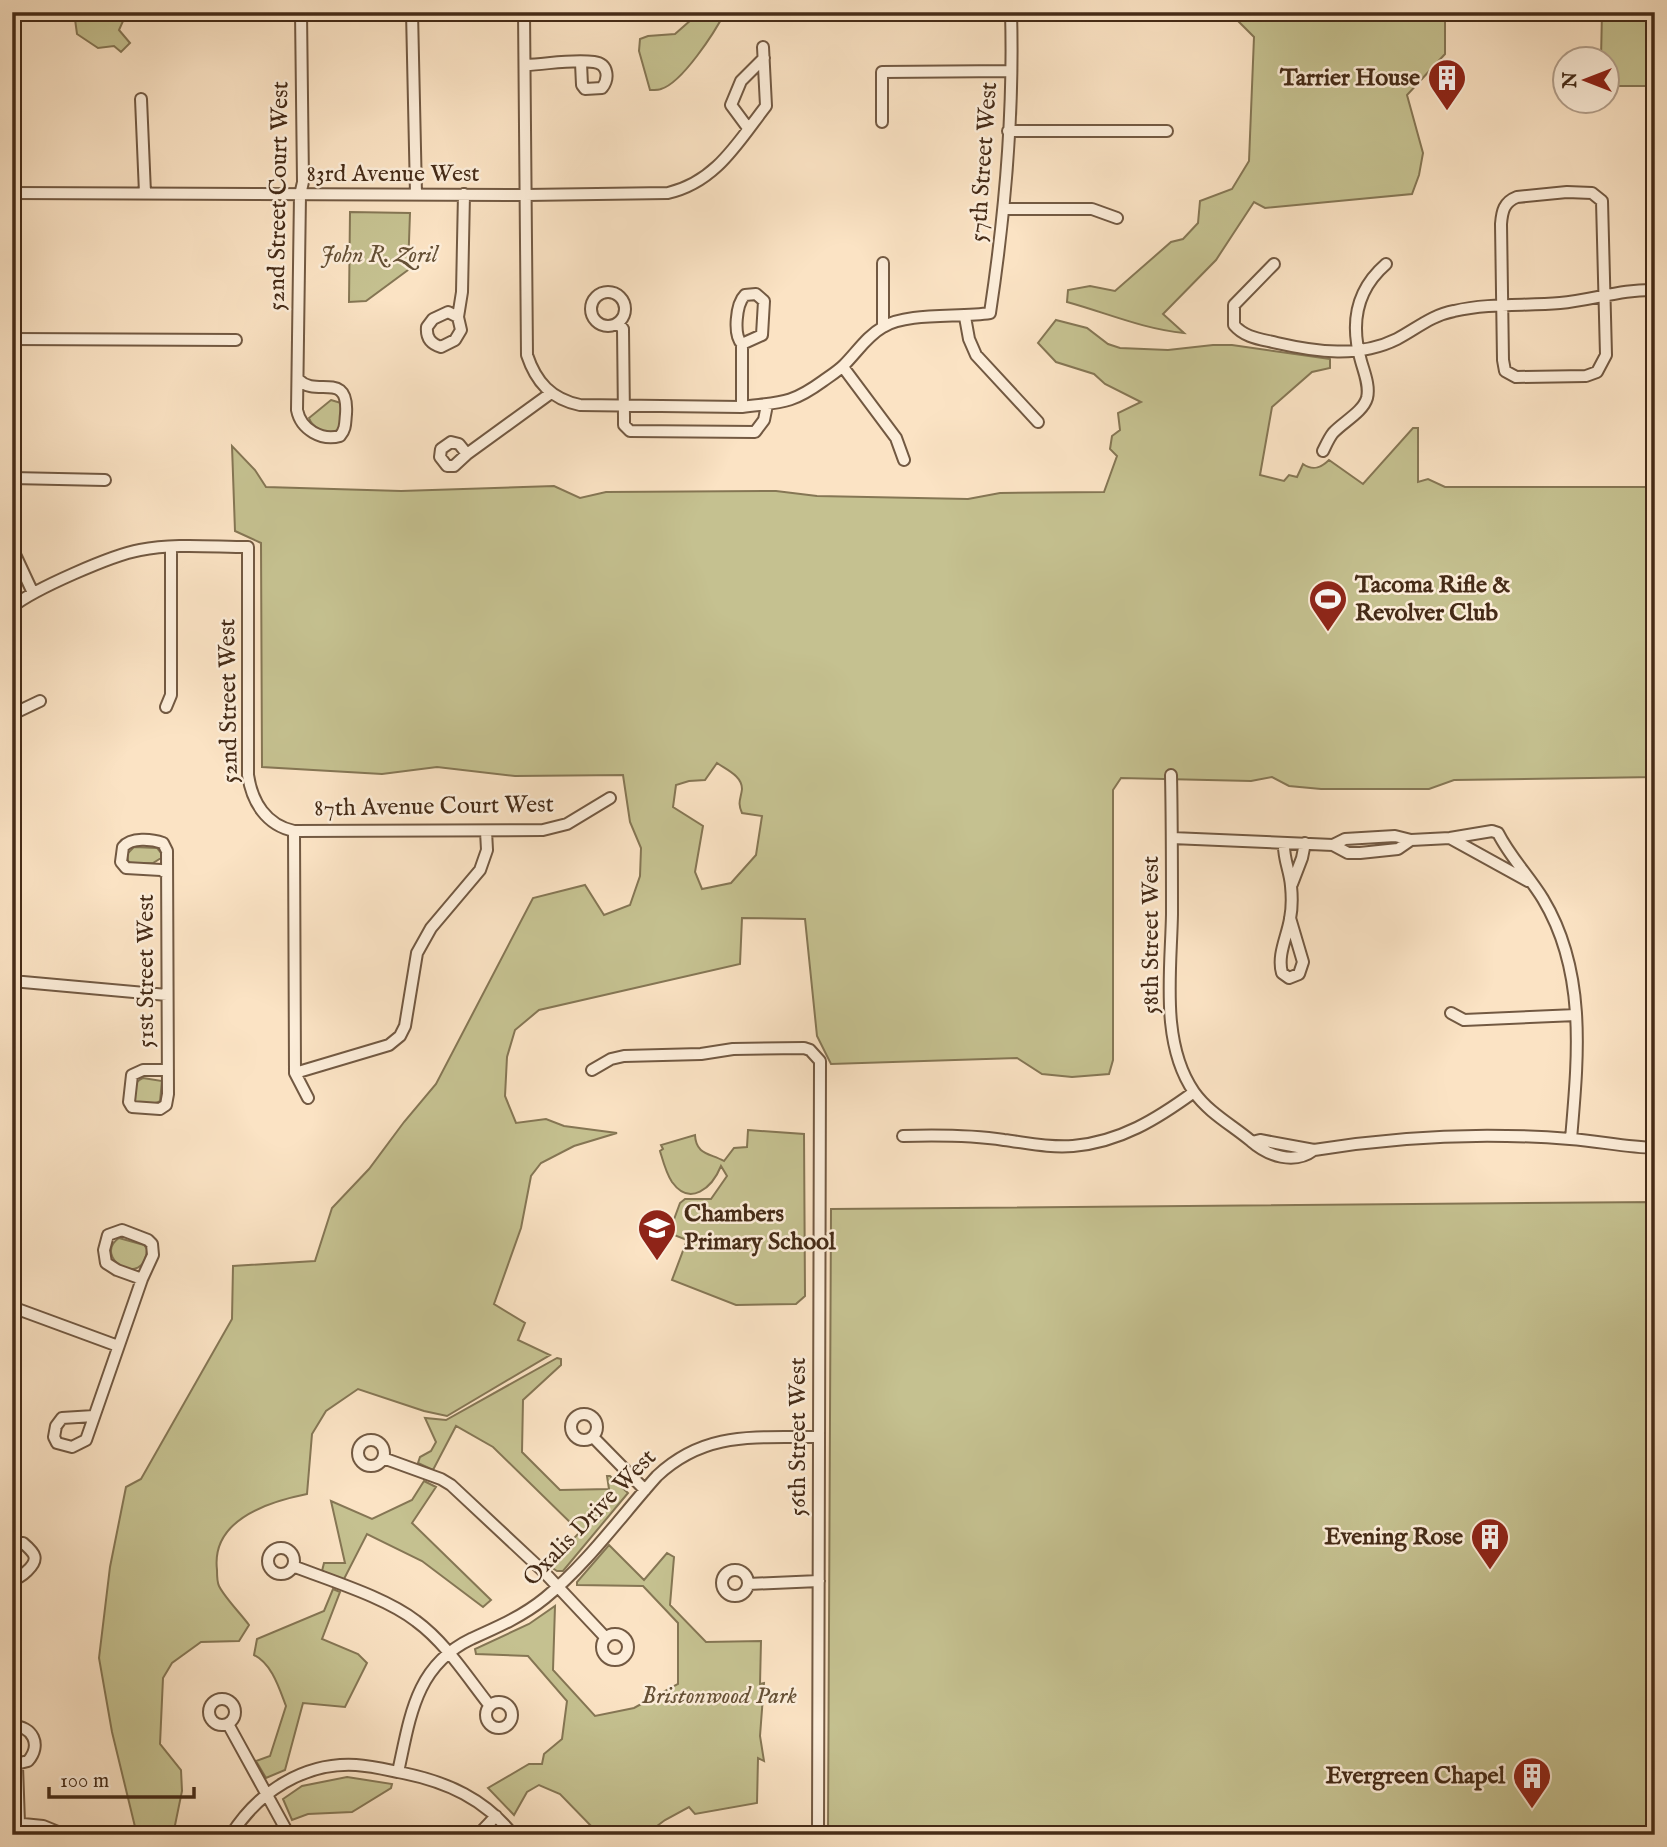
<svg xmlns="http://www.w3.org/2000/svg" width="1667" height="1847" font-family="'IM FELL English',serif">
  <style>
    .green { fill: #c5c190; stroke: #857654; stroke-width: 2; fill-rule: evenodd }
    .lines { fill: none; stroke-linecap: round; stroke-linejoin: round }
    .street-casing { stroke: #725942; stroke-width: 14 }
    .street { stroke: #fcedd9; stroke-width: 10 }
    .labels { text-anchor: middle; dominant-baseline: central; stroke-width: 5; stroke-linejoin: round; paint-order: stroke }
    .poi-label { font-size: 24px; font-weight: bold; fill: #452b17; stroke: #fcedd9; text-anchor: end }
    .street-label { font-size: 24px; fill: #452b17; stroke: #fcedd9 }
    .park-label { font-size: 24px; font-style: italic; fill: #655035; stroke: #fcedd9 }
  </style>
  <rect width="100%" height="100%" fill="#fbe3c4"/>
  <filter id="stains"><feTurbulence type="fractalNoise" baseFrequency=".00286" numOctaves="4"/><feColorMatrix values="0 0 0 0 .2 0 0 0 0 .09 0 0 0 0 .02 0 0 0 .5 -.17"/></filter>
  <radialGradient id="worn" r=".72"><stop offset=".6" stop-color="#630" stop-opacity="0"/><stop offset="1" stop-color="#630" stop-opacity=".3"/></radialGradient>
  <path class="green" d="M74 12H127L119 30 130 43 121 52 114 46 98 48 77 34Z
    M700 12H725C715 32 682 83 661 89 660 90 651 90 650 90L639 51 640 39 648 36 675 34Z
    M1233 12H1445V54L1407 95 1423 153 1419 175 1412 194 1265 208 1254 202 1216 260 1163 314 1184 333C1143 329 1107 313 1067 302L1068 290 1090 286 1115 291 1171 242 1183 239 1198 223 1200 201 1232 189 1249 161 1254 37 1234 17Z
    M1602 12H1655V86H1608V60L1601 59Z
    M350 212 410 213 408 270 366 301 349 302Z
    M1056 320 1087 328 1108 344 1120 348 1168 350 1213 345H1232L1330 359V368L1312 372 1272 407 1260 475 1284 481 1289 475 1297 477 1303 464C1313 471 1321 468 1329 460L1363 484 1413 428H1418V482L1428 479 1445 487H1655V777L1454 780 1429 789H1321L1289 786 1272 777 1251 781 1121 778 1113 790V1060L1109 1074 1072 1077 1042 1074 1017 1058 831 1064 817 1036 805 919 742 918 740 964 539 1010 515 1030 507 1057 505 1096 516 1123 546 1119 564 1126 617 1133 574 1146 541 1163 531 1176 521 1228 494 1304 525 1323 518 1340 550 1355 447 1416 424 1411 358 1389 326 1411 312 1434 307 1494C267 1502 211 1520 217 1570 217 1575 217 1582 219 1586 225 1598 241 1614 249 1625L239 1641 201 1642 172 1663 163 1678 160 1744 181 1770 182 1791 173 1835H137L112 1732 99 1658 110 1567 126 1487 141 1479 232 1319 233 1266 315 1261 332 1208 369 1169 404 1122 436 1084 533 898 585 885 604 915 630 905 640 876 641 848 630 822 623 775 515 776 437 767 382 774 262 767 261 543 235 531 232 446 255 470 266 487 401 491 554 486 580 498 606 492 776 491 817 496 968 499 1000 493 1104 492 1117 456 1110 449 1112 436 1120 430 1118 413 1141 402 1105 384 1094 374 1056 362 1038 343ZM717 763C727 770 742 776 742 789 741 799 737 802 742 813L762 816 756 855 731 883 702 889 695 872 703 826 673 807 676 785 689 781 705 780Z
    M331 400 341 403V426L335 433C324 432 313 429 309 418Z
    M134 847 157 848 161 853V858L153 863 131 864 128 861 127 854Z
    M143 1078 162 1081 160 1101C153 1105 139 1105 133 1100 134 1090 133 1082 143 1078Z
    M748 1130 804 1134 805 1296 796 1304 736 1305 672 1280 687 1240 669 1233 680 1203 685 1199H711L727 1176 721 1166C712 1188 690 1207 672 1182 666 1173 663 1161 660 1151L663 1149 661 1145 695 1135C696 1155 710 1153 724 1161L734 1148 747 1147Z
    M1655 1202V1835H828L831 1209Z
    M119 1238 144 1245 147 1249C145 1291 91 1257 119 1238Z
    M557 1358 561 1359V1365L523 1400 522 1452 560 1490 609 1489 607 1476H610L628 1493 563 1571H557L548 1565 580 1532 493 1447 456 1426 433 1470 418 1463 420 1457 431 1451 436 1442 425 1418 446 1420Z
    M424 1481 436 1487 412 1523 491 1600 483 1607 422 1561 367 1534 343 1581 322 1571 324 1563H345L331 1501 372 1519 412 1500Z
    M609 1545 644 1580 667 1553 674 1557 670 1605 706 1642 761 1641 760 1684 764 1683 760 1736 764 1761 758 1758 757 1803 695 1814 689 1807 665 1820 649 1832 594 1829 560 1794 539 1785 527 1792 514 1815 488 1788 529 1764H542L544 1754 562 1739 567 1701 528 1656 476 1654 475 1649 529 1624 555 1606 553 1670 595 1716 634 1708 678 1684V1623L643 1586 577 1585V1582Z
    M333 1589 340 1592 322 1639 358 1654 367 1663 345 1707 303 1703 285 1770 266 1778 256 1761 270 1756 286 1706C279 1688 272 1664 254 1655L257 1639 324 1611Z
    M347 1777 392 1784 391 1788 352 1812 308 1814 292 1820 283 1799 302 1786Z"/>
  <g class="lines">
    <defs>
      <path id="street" d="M412 12 416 194
        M524 12 527 355C536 382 551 399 580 405L742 407C780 402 790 405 823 381 830 376 838 371 844 365 857 352 867 336 883 327 907 312 959 318 990 313 1005 214 1014 113 1011 12
        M526 65C548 64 573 59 594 62 609 64 609 79 602 88L585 89 582 85 581 63
        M141 99 145 193
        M882 122V72L1011 71
        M748 128 731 105 741 81 764 58
        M1008 131H1167
        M1567 192 1592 193 1602 201 1606 355 1597 372 1586 376 1516 377 1505 371 1503 360 1501 224C1502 211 1504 202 1517 197Z
        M12 193 526 195 668 193C716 182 738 142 766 106L763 47
        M1004 209H1092L1117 218
        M883 263V326
        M1274 264 1234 305V325C1245 338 1261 339 1277 343 1316 352 1359 358 1397 339 1416 329 1432 315 1454 311 1489 303 1524 306 1560 303 1592 300 1623 289 1655 290
        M591 309a17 17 0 1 1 34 0a17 17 0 1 1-34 0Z
        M448 312 458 317 461 330 455 340 441 347C431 344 426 338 427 327L433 319Z
        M458 317 462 292 464 194
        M965 317 969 339 976 355 1038 422
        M618 323 623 329 624 418V425L630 431 755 432 764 420 767 405
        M12 339 236 340
        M843 367 896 438 904 460
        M299 380C316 398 349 370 346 414 345 423 346 429 340 436 322 441 301 430 297 410L300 195 303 182 301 12
        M742 407V344L762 335 764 301 756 294 745 295C736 304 733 335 742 344
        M1323 451C1326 445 1329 438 1333 433 1343 422 1363 412 1367 398 1370 386 1364 372 1361 361 1350 323 1356 290 1386 264
        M467 454 459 444 451 442 441 449 440 457 447 466H454L467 454 551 393
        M12 478 105 480
        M12 548 33 593
        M12 607C34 589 112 555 140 550 175 543 213 547 248 547V775C252 802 266 825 294 831L543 830 567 824 610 798
        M166 707 171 695V548
        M12 712 19 711 40 701
        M1171 775C1172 821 1172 868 1172 914 1171 971 1160 1043 1194 1092 1209 1113 1232 1125 1251 1141 1268 1156 1294 1165 1314 1150 1399 1136 1484 1132 1570 1139 1598 1141 1626 1147 1655 1148
        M294 831 295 1073 308 1098
        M1653 837 1655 855
        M1172 838 1333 845 1348 853H1360L1398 849 1411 840
        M1450 838 1528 881
        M1284 843C1283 858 1290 871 1291 886 1292 896 1292 909 1290 919 1287 937 1277 955 1282 973L1289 978 1299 974 1303 962 1290 918
        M1333 845 1345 839 1395 836 1411 840 1450 838 1492 831 1498 833C1510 857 1529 876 1543 899 1587 972 1578 1057 1571 1139
        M166 873 161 870 126 868 121 862 123 847C131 837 152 839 163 843L167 851 168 1094 166 1105 160 1109 132 1107 129 1102 132 1075 143 1070H168
        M1292 884 1302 858 1305 843
        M12 935V980
        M12 981 167 995
        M1451 1013 1464 1020 1576 1015
        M592 1070 611 1059 624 1056 701 1054 733 1049 804 1048 810 1050 820 1061 818 1835
        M295 1073 389 1045 400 1036 405 1026 417 953 431 928 480 870 487 850 486 831
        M903 1136C937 1135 971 1135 1004 1140 1028 1143 1050 1148 1073 1146 1120 1142 1157 1119 1194 1092
        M1252 1142 1260 1140 1314 1150
        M12 1307 118 1346
        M571 1427a13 13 0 1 1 26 0a13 13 0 1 1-26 0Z
        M94 1416 62 1418 56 1426 54 1437 57 1443 72 1447 86 1440 142 1279 153 1255 152 1244 148 1240 122 1230 108 1235 104 1250 106 1263 117 1270 142 1279
        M593 1437 645 1490
        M358 1453a13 13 0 1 1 26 0a13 13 0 1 1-26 0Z
        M383 1458 441 1479 451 1485 543 1571 606 1638
        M12 1545 23 1543C35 1553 40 1559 27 1571 22 1576 19 1578 12 1580
        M268 1561a13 13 0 1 1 26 0a13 13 0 1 1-26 0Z
        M293 1566C331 1581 385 1597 416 1621 446 1643 467 1677 490 1706
        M722 1583a13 13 0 1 1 26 0a13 13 0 1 1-26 0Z
        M748 1584 819 1581
        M602 1647a13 13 0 1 1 26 0a13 13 0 1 1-26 0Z
        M209 1712a13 13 0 1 1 26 0a13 13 0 1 1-26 0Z
        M486 1715a13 13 0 1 1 26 0a13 13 0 1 1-26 0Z
        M228 1724 289 1835
        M12 1726C33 1726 42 1745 28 1761L12 1765
        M17 1766 19 1823
        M398 1772C410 1718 415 1666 471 1639 498 1627 523 1616 545 1598 586 1565 622 1515 657 1476 706 1430 757 1438 819 1437
        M13 1823 43 1826 65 1835
        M231 1835C258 1792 304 1762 356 1765 372 1766 388 1770 403 1773 447 1782 485 1799 513 1835
        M478 1835 496 1816"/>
    </defs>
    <use href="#street" class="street-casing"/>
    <use href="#street" class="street"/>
  </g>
  <defs>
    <symbol id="building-pin" viewBox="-11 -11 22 30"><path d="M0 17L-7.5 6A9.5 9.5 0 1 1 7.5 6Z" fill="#8f2418" stroke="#fcedd9"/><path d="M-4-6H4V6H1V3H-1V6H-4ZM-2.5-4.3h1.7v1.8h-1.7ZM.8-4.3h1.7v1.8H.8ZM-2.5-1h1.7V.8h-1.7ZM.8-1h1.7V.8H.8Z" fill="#fff"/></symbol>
    <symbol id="stadium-pin" viewBox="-11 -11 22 30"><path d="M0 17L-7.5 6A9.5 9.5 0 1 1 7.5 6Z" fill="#8f2418" stroke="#fcedd9"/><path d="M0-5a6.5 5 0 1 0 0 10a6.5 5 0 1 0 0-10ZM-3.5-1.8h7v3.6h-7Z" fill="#fff"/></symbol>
    <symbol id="school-pin" viewBox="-11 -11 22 30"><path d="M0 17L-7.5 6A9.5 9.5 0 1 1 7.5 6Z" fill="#8f2418" stroke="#fcedd9"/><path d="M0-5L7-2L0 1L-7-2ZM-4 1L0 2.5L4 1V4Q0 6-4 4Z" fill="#fff"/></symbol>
  </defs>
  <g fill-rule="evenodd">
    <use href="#building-pin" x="1425" y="56" width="44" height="60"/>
    <use href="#stadium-pin" x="1306" y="577" width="44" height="60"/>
    <use href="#school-pin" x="635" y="1206" width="44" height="60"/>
    <use href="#building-pin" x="1468" y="1515" width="44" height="60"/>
    <use href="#building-pin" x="1510" y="1754" width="44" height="60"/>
  </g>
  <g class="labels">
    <g class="poi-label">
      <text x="1420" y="78">Tarrier House</text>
      <text x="1355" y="585" text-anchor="start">Tacoma Rifle &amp;<tspan x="1355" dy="28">Revolver Club</tspan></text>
      <text x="684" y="1214" text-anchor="start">Chambers<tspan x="684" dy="28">Primary School</tspan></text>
      <text x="1463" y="1537">Evening Rose</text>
      <text x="1505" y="1776">Evergreen Chapel</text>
    </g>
    <g class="street-label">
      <text transform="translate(984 162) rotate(-86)">57th Street West</text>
      <text x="393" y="174">83rd Avenue West</text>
      <text transform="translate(279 196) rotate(-89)">52nd Street Court West</text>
      <text transform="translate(229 701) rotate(-91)">52nd Street West</text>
      <text transform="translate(434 807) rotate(-1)">87th Avenue Court West</text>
      <text transform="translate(1151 935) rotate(-90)">58th Street West</text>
      <text transform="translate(146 971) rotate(-90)">51st Street West</text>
      <text transform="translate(798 1437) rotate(-90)">56th Street West</text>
      <text transform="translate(590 1518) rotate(-46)">Oxalis Drive West</text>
    </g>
    <g class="park-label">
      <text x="379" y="255">John R. Zoril</text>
      <text x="719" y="1696">Bristonwood Park</text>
    </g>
  </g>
  <rect width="1667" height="1847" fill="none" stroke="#fbe3c4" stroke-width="42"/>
  <rect x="14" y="14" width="1639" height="1819" fill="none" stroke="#452b17" stroke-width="3.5"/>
  <rect x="21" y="21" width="1625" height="1805" fill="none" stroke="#452b17" stroke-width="2"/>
  <g transform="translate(1586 80) rotate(270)"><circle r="33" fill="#fcedd9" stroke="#b39f8b" stroke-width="2"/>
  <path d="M0-5L12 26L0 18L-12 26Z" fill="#8f2418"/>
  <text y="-10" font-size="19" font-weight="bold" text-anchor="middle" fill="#452b17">N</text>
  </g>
  <path d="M49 1787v10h145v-10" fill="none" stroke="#452b17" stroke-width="3.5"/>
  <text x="60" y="1787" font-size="21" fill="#452b17" stroke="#fcedd9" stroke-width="5" paint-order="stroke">100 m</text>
  <rect width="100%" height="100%" filter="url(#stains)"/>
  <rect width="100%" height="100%" fill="url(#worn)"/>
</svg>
